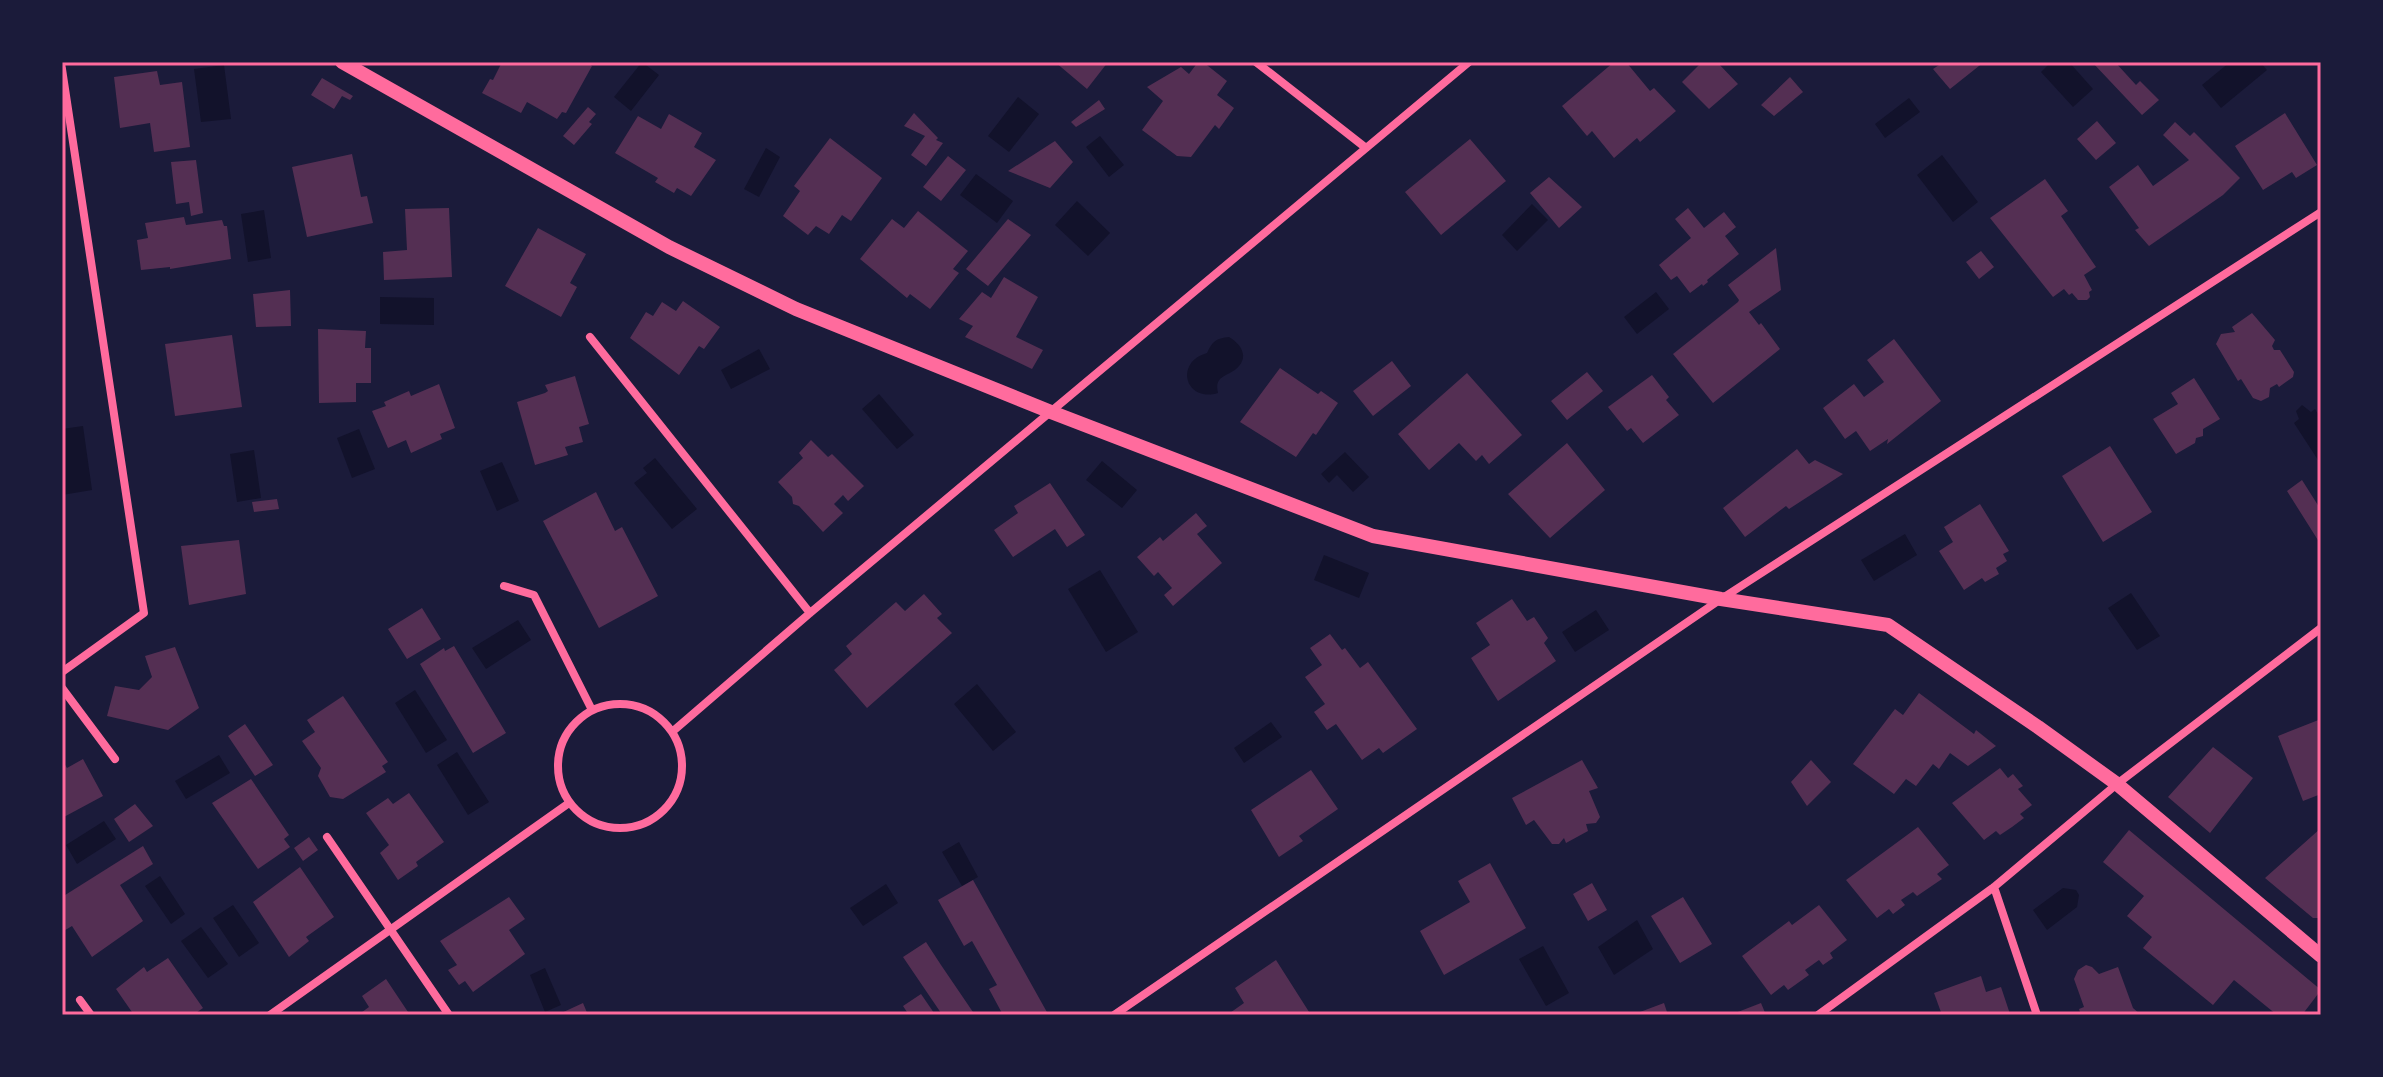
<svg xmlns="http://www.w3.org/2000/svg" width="2383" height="1077" font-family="Merriweather,serif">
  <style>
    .water { fill: #12122b }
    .building { fill: #542f53 }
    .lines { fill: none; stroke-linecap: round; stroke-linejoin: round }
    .minor { stroke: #ff6b9d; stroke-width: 8 }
    .tertiary { stroke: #ff6b9d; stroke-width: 14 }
    .neatline { fill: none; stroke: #ff6b9d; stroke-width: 3 }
  </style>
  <rect width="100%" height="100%" fill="#1b1b3a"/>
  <path class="water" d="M642 62 659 75 631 111 614 97Z
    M2051 62H2069L2093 89 2073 107 2041 72Z
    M2230 62H2260L2267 70 2221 108 2202 85Z
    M224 65 231 119 201 122 194 69Z
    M1018 97 1039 114 1009 152 988 136Z
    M1909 98 1920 112 1885 138 1875 124Z
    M1100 136 1124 165 1109 177 1086 147Z
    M766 148 780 157 759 197 744 189Z
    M1942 155 1978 202 1953 222 1917 175Z
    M976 174 1013 201 997 223 960 195Z
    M1077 201 1110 233 1088 256 1055 225Z
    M1532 204 1548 220 1517 251 1502 235Z
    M264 210 271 258 248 262 241 214Z
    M1656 292 1669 309 1637 334 1624 317Z
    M380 297 434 298V325L380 324Z
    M1229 337C1241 344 1250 357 1236 369 1226 377 1214 376 1218 393 1185 403 1174 362 1207 353 1212 342 1216 338 1229 337Z
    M759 349 770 369 731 389 721 370Z
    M879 394 914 435 897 449 862 409Z
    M2302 405 2311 412 2315 409 2321 419V458L2318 460 2294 423 2299 419 2296 411Z
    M83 426 92 490 62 495V429Z
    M359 429 375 469 352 478 337 438Z
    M254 450 261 498 237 502 230 454Z
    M1345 452 1369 477 1353 492 1337 475 1329 483 1321 474Z
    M655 458 697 509 672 529 634 483 647 473 643 468Z
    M1102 461 1137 490 1122 508 1086 480Z
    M502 462 519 501 497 511 480 471Z
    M1905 534 1917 555 1874 581 1861 560Z
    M1324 555 1369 573 1359 598 1314 580Z
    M1100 570 1138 632 1106 652 1068 589Z
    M2131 593 2160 636 2137 650 2108 608Z
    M1596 610 1609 630 1575 652 1562 632Z
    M518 620 531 640 486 669 472 648Z
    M977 684 1016 732 993 751 954 704Z
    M415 690 447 740 426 753 395 703Z
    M1271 722 1282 737 1244 763 1234 748Z
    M457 752 489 802 468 815 437 765Z
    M219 755 230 773 186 799 175 781Z
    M104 821 116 839 77 864 66 845Z
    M959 842 978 877 962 886 942 852Z
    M160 876 185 914 171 924 145 886Z
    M886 884 898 903 863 926 850 908Z
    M2063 888 2076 890 2079 895 2077 907 2047 930 2033 910Z
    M233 905 259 943 239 957 213 918Z
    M1637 920 1653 949 1614 975 1598 947Z
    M201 927 228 964 208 978 181 941Z
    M1543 946 1569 993 1546 1006 1519 959Z
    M545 968 561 1005 545 1012 530 975Z"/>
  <path class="building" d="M502 62H586L592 66 566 113 562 112 557 119 527 102 521 113 482 93 490 79 493 80Z
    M1055 62H1108L1087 89Z
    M1198 62H1203L1227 81 1217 95 1234 108 1219 129 1215 125 1191 157 1177 156 1142 130 1163 101 1147 87 1181 67 1189 74Z
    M1614 62H1626L1650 91 1654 88 1676 111 1640 142 1637 138 1614 158 1592 131 1587 136 1562 106Z
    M1702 62H1717L1738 84 1709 109 1682 82Z
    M1936 62H1984L1950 89 1933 69 1939 65Z
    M2092 62H2115L2136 85 2140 81 2159 100 2142 115Z
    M157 71 160 85 182 82 190 147 154 152 150 123 120 128 114 77Z
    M1790 77 1803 92 1774 116 1761 105Z
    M322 78 353 96 350 100 342 96 334 109 311 95Z
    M1099 100 1105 109 1076 127 1071 122Z
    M588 107 596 114 589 122 592 124 574 145 563 136Z
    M914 113 938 138 936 140 943 143 926 166 911 155 925 136 904 126Z
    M2285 113 2317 165 2296 178 2292 172 2263 190 2235 146Z
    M669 114 702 133 694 147 716 160 691 196 677 188 674 193 655 182 658 178 615 153 638 116 661 129Z
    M2097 121 2116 143 2096 160 2077 139Z
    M2175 122 2190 136 2194 132 2240 178 2223 195 2149 246 2135 230 2139 228 2109 187 2138 165 2153 186 2189 160 2163 135Z
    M830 138 882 178 851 221 842 215 829 234 816 226 808 235 783 216 800 191 794 186Z
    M1470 139 1506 181 1441 235 1405 192Z
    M1055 141 1073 162 1050 188 1008 171Z
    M352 154 361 197 367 196 373 223 307 237 292 167Z
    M948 156 966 170 941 201 923 187Z
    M196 160 203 213 191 216 189 202 176 204 171 162Z
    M1549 177 1582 207 1559 228 1530 193Z
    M2045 179 2068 211 2061 216 2096 267 2084 275 2092 290 2089 292 2090 297 2087 300H2078L2072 293 2069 295 2064 289 2053 297 1990 218Z
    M449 208 452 277 384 280 383 252 407 250 405 209Z
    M1688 208 1704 228 1724 212 1736 227 1725 236 1739 254 1707 280 1708 282 1703 286 1702 284 1690 293 1677 276 1671 280 1659 265 1691 238 1675 219Z
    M918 211 968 251 953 269 959 273 930 309 910 294 907 298 860 259 892 219 904 228Z
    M184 217 186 225 222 220 224 226H227L231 259 170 269V267L141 270 137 240 148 238 145 223Z
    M1008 219 1031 235 988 286 966 269Z
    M538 228 586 254 570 283 577 287 561 317 505 286Z
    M1776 248 1781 290 1749 312 1759 325 1761 323 1780 349 1713 403 1673 354 1738 302 1739 300 1728 285Z
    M1981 251 1994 267 1979 279 1966 262Z
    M1004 277 1038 297 1016 337 1043 350 1032 369 965 337 973 326 959 319 982 292 991 298Z
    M290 290 291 326 256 327 253 294Z
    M683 301 720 327 704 349 699 346 679 375 630 338 646 312 653 316 662 302 676 311Z
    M2252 313 2275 340 2272 346 2274 350H2280L2294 372 2293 377 2279 387 2277 384 2270 388 2269 397 2261 401 2253 398 2241 379 2238 381 2216 344 2221 334 2235 332 2232 327Z
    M318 329 366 331 365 348H371V383H356V402L319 403Z
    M232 335 242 407 175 416 165 344Z
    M1894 339 1941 401 1887 444 1888 439 1870 451 1856 431 1845 439 1823 408 1854 384 1864 397 1884 382 1867 360Z
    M1392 361 1411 386 1373 416 1353 391Z
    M1280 368 1318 394 1321 391 1338 403 1316 435 1313 433 1296 457 1240 422Z
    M1587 372 1603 391 1567 420 1551 401Z
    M1467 373 1522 435 1489 464 1482 455 1476 461 1459 443 1429 470 1398 434Z
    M1652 375 1669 397 1666 400 1679 415 1643 443 1631 428 1627 431 1608 407Z
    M575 376 589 424 579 427 583 442 565 447 568 455 535 465 517 402 545 393 548 391 545 385Z
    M2194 378 2220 419 2203 429V436L2196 438 2195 443 2176 454 2153 419 2178 404 2171 393Z
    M439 384 455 428 440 434 442 439 411 453 406 440 388 448 372 411 386 406 384 402 409 391 411 396Z
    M811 440 828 457 832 454 864 486 848 501 843 495 834 504 843 513 823 532 799 506 793 504 792 497 778 482 803 458 799 453Z
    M1567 443 1605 490 1550 538 1508 494Z
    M2110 446 2152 512 2103 542 2062 476Z
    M1797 449 1809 464 1815 460 1843 474 1789 509 1786 506 1745 537 1723 508Z
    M2302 480 2321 510V545L2287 491Z
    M1050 483 1085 535 1067 547 1055 529 1013 557 994 530 1018 513 1014 506Z
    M596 492 615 531 622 527 658 596 599 628 543 521Z
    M277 499 279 509 254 512 252 502Z
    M1980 504 2009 551 2003 554 2007 561 1996 568 1999 574 1985 582 1982 578 1964 590 1939 551 1953 542 1944 527Z
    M1196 513 1207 526 1197 534 1222 563 1173 606 1164 595 1172 588 1158 572 1154 576 1137 557 1160 537 1163 541Z
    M239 540 246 594 189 605 181 546Z
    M924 594 942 614 937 618 952 633 867 708 834 670 852 654 846 646 896 602 905 611Z
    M1512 599 1527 621 1534 617 1548 638 1544 643 1556 661 1498 701 1471 658 1490 645 1476 623Z
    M422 608 441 639 407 659 388 629Z
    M1330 634 1342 650 1345 648 1360 668 1368 662 1417 729 1383 753 1379 748 1362 760 1336 724 1327 730 1314 712 1325 704 1305 677 1322 665 1310 648Z
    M454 646 506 733 473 753 420 664 444 648 445 651Z
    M175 647 199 708 168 730 107 716 115 686 139 690 152 677 145 656Z
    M1919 693 1974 734 1976 730 1996 746 1968 766 1950 753 1939 769 1933 764 1916 786 1906 779 1894 794 1853 764 1895 709 1903 715Z
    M343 696 388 762 382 766 386 772 343 799 330 797 318 776 321 768 302 741 315 732 307 720Z
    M2321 719V794L2303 801 2278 736Z
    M245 724 273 765 255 776 228 736Z
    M2213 747 2253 778 2210 833 2168 797Z
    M83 759 103 796 62 818V760L67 768Z
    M1582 760 1598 788 1589 791 1600 817 1596 823 1586 824 1588 831 1566 843 1564 838 1559 844H1552L1534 820 1526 825 1512 798Z
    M1811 760 1831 782 1807 806 1791 782Z
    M2000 768 2008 778 2013 774 2023 786 2018 789 2032 805 2020 814 2024 818 2012 827 2000 835 1996 831 1984 840 1952 803Z
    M1311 770 1338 809 1299 836 1303 841 1279 857 1251 810Z
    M251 779 289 835 284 839 290 847 258 869 212 803Z
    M409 793 444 842 416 862 418 866 398 880 380 853 389 845 366 813 388 798 393 804Z
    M135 804 153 826 129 842 114 819Z
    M1918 827 1949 865 1937 874 1942 879 1917 896 1913 892 1901 900 1905 905 1893 914 1889 909 1877 918 1846 880Z
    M2321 828V859L2319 862 2321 864V918H2313L2265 878Z
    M2129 830 2321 990 2302 1015H2277L2234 980 2213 1005 2143 948 2152 937 2127 916 2144 896 2103 862Z
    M309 837 318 850 303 861 294 848Z
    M143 846 153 864 120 885 143 921 92 957 72 926 62 932V897Z
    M1490 863 1526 928 1444 975 1420 931 1470 902 1458 881Z
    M300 867 334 917 306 937 309 941 289 957 253 902Z
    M973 880 1048 1014 1045 1015H1003L989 989 997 985 972 941 964 946 938 900Z
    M1592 883 1607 910 1588 921 1573 894Z
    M509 897 525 919 509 930 525 954 473 992 465 981 459 985 448 970 457 965 440 941Z
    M1683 897 1712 944 1680 963 1651 916Z
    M1819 905 1847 940 1830 953 1833 958 1823 965 1819 960 1805 970 1809 975 1788 990 1784 985 1771 995 1742 956 1789 921 1792 925Z
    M926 942 941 965 975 1015H938L941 1013 903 957Z
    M168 958 203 1008 193 1015H134L116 989 144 967 147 972Z
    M1276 960 1311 1015H1227L1244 1003 1235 988Z
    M2086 965 2092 967 2099 974 2118 967 2133 1008 2141 1015H2081L2079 1009 2084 1007 2074 979 2078 970Z
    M1981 976 1986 992 2001 987 2010 1014 1942 1015 1934 993Z
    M386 979 410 1015H358L369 1007 362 996Z
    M921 994 932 1010 935 1015H909L903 1006Z
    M583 1003 588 1015H557Z
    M1664 1003 1668 1015H1632Z
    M1761 1003 1766 1015H1730Z"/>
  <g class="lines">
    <path class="minor" d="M1256 62 1366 148
      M62 69 144 613 62 672
      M590 337 810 613
      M504 586 534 595 592 710
      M62 688 115 759
      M558 766a62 62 0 1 1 124 0a62 62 0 1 1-124 0Z
      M672 732 810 613 1469 62
      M327 837 449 1015
      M1994 887 2037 1015
      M80 1000 91 1015
      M270 1015 569 803
      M1114 1015 1721 599 2321 212
      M1818 1015 1994 887 2117 784 2321 628"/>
    <path class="tertiary" d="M342 62 669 247 796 309 1051 412 1373 536 1721 599 1888 625 2038 727 2117 784 2321 956"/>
  </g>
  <rect width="2383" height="1077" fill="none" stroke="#1b1b3a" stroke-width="128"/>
  <rect x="64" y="64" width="2255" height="949" class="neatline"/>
</svg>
